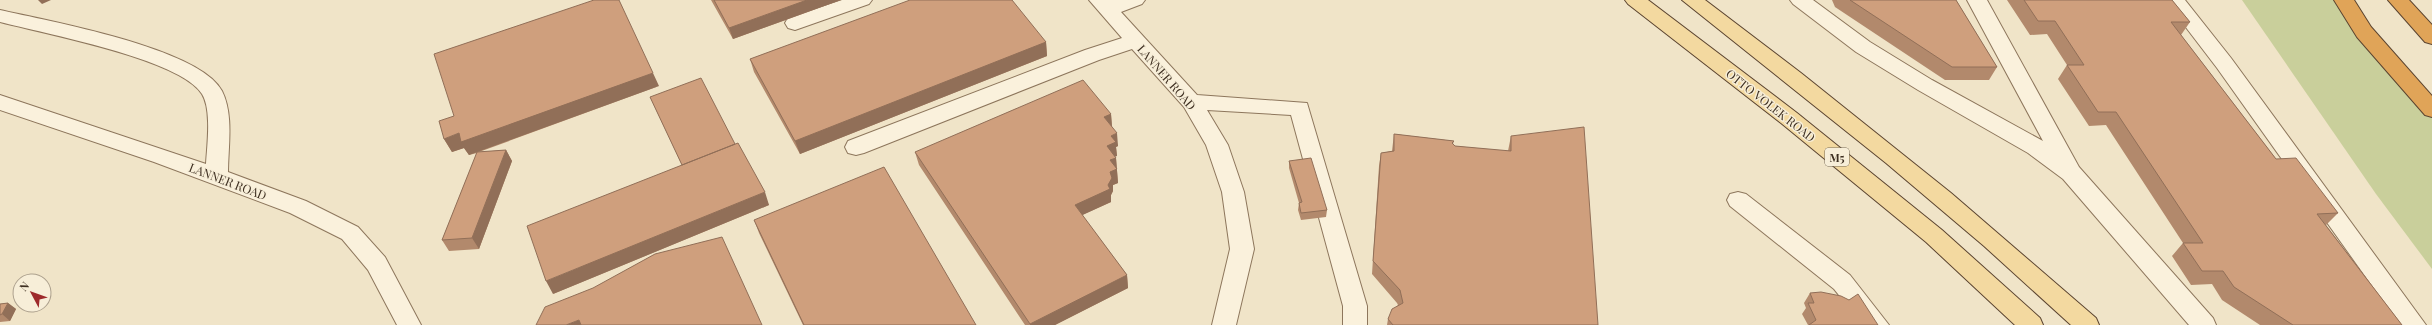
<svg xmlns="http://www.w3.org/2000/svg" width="2432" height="325" font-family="'Playfair Display',serif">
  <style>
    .green { fill: #c9cf9b }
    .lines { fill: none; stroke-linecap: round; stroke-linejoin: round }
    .minor-casing { stroke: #8d765c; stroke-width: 2 }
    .major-casing { stroke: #5b4430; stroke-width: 2 }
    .highway-casing { stroke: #5b4430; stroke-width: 2 }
    .minor { fill: #faf1dc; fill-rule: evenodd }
    .major { fill: #f3d9a0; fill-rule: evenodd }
    .highway { fill: #e0a458; fill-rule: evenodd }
    .wall { fill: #b2896c }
    .shaded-wall { fill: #916f58 }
    .building { fill: #cf9f7d; stroke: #916f58 }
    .labels { text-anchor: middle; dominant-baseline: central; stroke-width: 3; stroke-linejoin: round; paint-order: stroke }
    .shield { fill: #f7eed8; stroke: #756857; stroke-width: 1 }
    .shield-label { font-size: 11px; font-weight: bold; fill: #3d2e20 }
    .street-label { font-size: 12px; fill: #3d2e20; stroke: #f7eed8 }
  </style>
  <rect width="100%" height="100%" fill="#f0e4c8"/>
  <path class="green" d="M2242 0H2341L2432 114V269L2376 194Z"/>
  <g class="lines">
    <defs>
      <path id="minor" d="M842 0H872L869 4 795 30 788 28 785 23 788 18Z
        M1089 0H1145L1142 4 1121 12 1197 95 1307 103 1367 306V325H1343V306L1291 115 1207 110 1228 145 1244 192 1254 249 1236 325H1212L1230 249 1222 192 1206 145 1184 107 1132 49 1099 60 864 153 856 155 848 153 845 147 848 141 1085 50 1122 38Z
        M1790 0H1813L1870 42 1932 80 2043 141 1967 0H1987L2079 167 2213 318 2216 325H2189L2063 179 2028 153 1918 90 1856 52 1793 4Z
        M2165 0H2185L2231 58 2426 325H2400L2217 68Z
        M0 10C48 21 200 48 222 91 234 115 228 147 228 172L306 201 358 227 385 257 421 325H397L368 270 342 239 290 213 154 162 0 110V95L206 164C207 146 212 110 202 94 181 59 42 33 0 22Z
        M1738 192 1746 194 1850 275 1889 325H1863L1834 289 1730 206 1727 200 1730 194Z"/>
      <path id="major" d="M1625 0H1648L1797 113 1942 230 2040 318 2043 325H2015L1926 242 1781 123 1628 4Z
        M1682 0H1705L1801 73 1951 193 2096 318 2099 325H2071L1984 246 1886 163Z"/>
      <path id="highway" d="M2334 0H2354L2371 27 2432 96V117L2425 115 2357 37Z
        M2388 0H2409L2432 25V44L2425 42Z"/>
    </defs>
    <use href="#minor" class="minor-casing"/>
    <use href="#major" class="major-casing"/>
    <use href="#highway" class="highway-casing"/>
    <use href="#minor" class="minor"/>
    <use href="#major" class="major"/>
    <use href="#highway" class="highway"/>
  </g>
  <path class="wall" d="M711 0H841L733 39Z
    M1832 0H1956L1997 67 1989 80H1945L1835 7Z
    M2007 0H2172L2190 22 2181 35 2276 159 2338 213 2326 225 2402 325H2260L2222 300 2212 284 2191 285 2172 256 2183 243 2106 125 2089 126 2058 79 2067 65 2047 34 2030 35Z
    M1046 42 1047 56 800 154 754 72 750 59Z
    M659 86 479 152 506 150 512 161 479 249 449 251 442 240 477 153 469 155 464 148 452 152 444 139Z
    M650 97 735 144 769 205 553 294 682 165Z
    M1111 114 1112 127 1118 146 1116 147 1117 156H1115L1116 158 1118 183 1113 185V191L1111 195V202L1082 215 1127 275 1128 288 1055 325H1025L919 165 915 152Z
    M1394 134 1454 141 1453 144 1455 146 1508 151 1511 136 1598 325H1387L1388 319 1398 305 1397 303 1372 274 1379 166 1381 153 1392 151Z
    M1289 161 1327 210 1326 217 1301 220 1298 210 1299 203 1289 168Z
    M754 220 976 325H803L759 233Z
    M1810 293 1878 325H1808L1802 314 1806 308 1804 303Z
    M8 303 16 309 10 321 0 322V304Z"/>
  <path class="shaded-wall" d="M38 0H51L42 4Z
    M807 0H841L733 39 729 28Z
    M1046 42 1047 56 800 154 795 141Z
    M653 73 659 86 469 155 464 148 452 152 444 139 459 133Z
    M1111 114 1112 127 1104 117Z
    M1117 133 1118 146 1116 147 1117 156 1108 159 1107 146 1111 136Z
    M735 144 739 155 687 176 682 165Z
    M506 150 512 161 479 249 472 238Z
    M1116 158 1118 183 1113 185V191L1111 195V202L1076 218 1075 205 1108 185 1110 160Z
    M765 192 769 205 553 294 546 281Z
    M1127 275 1128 288 1055 325H1030V324Z
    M8 303 16 309 10 321 2 314Z
    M579 320 582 325H566Z"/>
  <path class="building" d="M594 0H619L653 73 461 142 459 133 444 139 439 121 454 116 434 54Z
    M714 0H807L729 28Z
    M910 0H1012L1046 42 795 141 750 59Z
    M1850 0H1956L1997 67H1952Z
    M2024 0H2172L2190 22H2171L2276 159 2296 158 2338 213 2317 214 2402 325H2293L2234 287 2223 271H2202L2183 243H2203L2116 112H2098L2067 65H2084L2055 21H2038Z
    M701 78 735 144 682 165 650 97Z
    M1083 80 1111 114 1104 117 1117 133 1111 136 1116 142 1107 146 1116 158 1110 160 1117 169 1110 172 1112 178 1108 185 1110 189 1075 205 1127 275 1030 324 915 152Z
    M1584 127 1598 325H1393L1388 319 1392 309 1403 303 1400 290 1373 261 1381 153 1394 151V134L1454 141 1452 143 1455 146 1511 151V136Z
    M738 143 765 192 546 281 527 226Z
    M506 150 472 238 442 240 477 152Z
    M1311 158 1327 210 1301 213 1299 203 1302 202 1289 161Z
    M884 167 976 325H804L754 220Z
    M722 237 762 325H581L579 320 566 325H536L545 307 593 288 655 254Z
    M1821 292 1841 296 1849 300 1858 294 1878 325H1809L1816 320 1808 303H1814L1810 293Z
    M8 303 2 314 0 315V304Z"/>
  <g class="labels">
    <rect class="shield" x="1825" y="148" width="24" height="18" rx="3"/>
    <g class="shield-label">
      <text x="1837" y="157">M5</text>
    </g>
    <g class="street-label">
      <text transform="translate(1167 77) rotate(49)">LANNER ROAD</text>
      <text transform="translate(1771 105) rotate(38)">OTTO VOLEK ROAD</text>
      <text transform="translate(228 181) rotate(21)">LANNER ROAD</text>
    </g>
  </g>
  <g transform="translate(32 293) rotate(311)"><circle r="19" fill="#f7eed8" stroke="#ada18e"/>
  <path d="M0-3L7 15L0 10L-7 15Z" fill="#9e2a2b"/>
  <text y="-6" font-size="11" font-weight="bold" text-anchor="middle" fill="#3d2e20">N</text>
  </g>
</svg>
